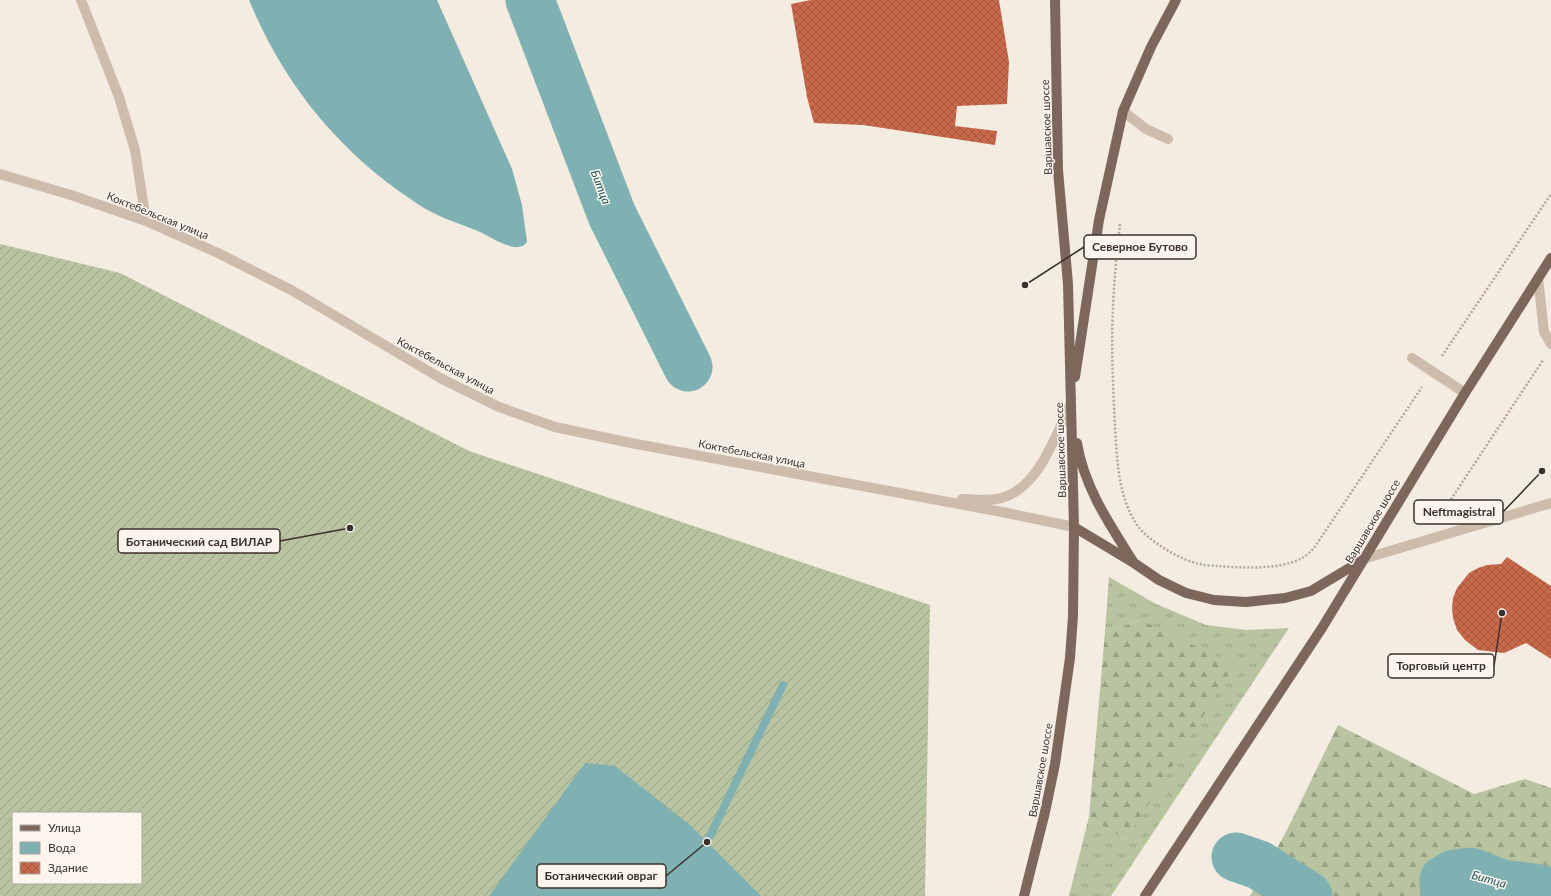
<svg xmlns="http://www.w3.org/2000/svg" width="1551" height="896" font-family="Lato,sans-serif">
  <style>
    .grass { fill: url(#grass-tufts) }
    .forest { fill: url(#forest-firs) }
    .garden { fill: url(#garden-furrows); fill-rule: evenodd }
    .water { fill: #7fb0b2 }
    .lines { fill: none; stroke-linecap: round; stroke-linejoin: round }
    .stream { stroke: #7fb0b2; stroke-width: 8 }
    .river { stroke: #7fb0b2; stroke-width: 49 }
    .building { fill: url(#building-cross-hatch) }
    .path { stroke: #b9a596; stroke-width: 2.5; stroke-dasharray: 2 2; stroke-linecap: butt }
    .minor { stroke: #cdbbac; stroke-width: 10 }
    .major { stroke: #7d675c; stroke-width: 10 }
    .labels { text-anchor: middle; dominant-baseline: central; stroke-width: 3; stroke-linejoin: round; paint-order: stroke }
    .street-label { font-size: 11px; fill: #3b302b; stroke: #fbf5ee }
    .water-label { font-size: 12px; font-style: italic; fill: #1f5a5e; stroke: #fbf5ee }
    .leader { fill: none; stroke: #3b302b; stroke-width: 1.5 }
    .callout-dot { fill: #3b302b; stroke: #fbf5ee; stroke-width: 1.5 }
    .callout { fill: #fbf5ee; stroke: #3b302b; stroke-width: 1.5 }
    .callout-label { font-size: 12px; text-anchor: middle; font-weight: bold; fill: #3b302b }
  </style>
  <defs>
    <pattern id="grass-tufts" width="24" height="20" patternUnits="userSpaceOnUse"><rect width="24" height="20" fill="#b8c4a0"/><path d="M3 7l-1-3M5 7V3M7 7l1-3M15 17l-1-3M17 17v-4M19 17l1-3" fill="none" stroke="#97a083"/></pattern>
    <pattern id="forest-firs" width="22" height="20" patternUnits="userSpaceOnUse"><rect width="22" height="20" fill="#b8c4a0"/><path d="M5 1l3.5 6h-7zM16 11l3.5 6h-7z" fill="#97a083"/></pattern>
    <pattern id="garden-furrows" width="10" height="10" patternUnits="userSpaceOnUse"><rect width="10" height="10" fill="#b8c4a0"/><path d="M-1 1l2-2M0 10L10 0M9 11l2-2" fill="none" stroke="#97a083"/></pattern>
    <pattern id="building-cross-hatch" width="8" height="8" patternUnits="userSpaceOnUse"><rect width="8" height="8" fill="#c8694b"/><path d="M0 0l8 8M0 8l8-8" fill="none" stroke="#a4573f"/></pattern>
  </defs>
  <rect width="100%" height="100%" fill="#f4ebe1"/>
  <path class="grass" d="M1109 577 1156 604 1206 625 1247 630 1289 628 1111 896H1069L1089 817 1126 840 1141 620 1105 632Z"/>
  <path class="forest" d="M1141 620 1235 665 1126 840 1089 817 1105 632Z
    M1338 725 1474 794 1525 779 1551 788V896H1250L1287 830Z"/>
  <path class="garden" d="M0 244 120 273 469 451 930 605 925 896H0ZM13 813H141V883H13Z"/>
  <path class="water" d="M249 0H437L512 169 522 205 527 242C518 256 491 237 480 232 469 227 456 223 444 218 433 213 421 207 412 200 337 150 283 82 249 0Z
    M585 763 615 766 690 825 761 896H489Z"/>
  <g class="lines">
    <path class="stream" d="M699 849 707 842 783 685"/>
    <path class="river" d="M530 0 612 215 688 367
      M1236 857 1259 865 1308 896
      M1445 896 1444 880 1454 874 1471 872 1502 884 1534 888 1551 892"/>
  </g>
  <path class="building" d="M811 0H999L1009 62 1007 104 957 106 955 126 997 131 995 145 863 125 814 123 807 97 791 4Z
    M1507 557 1551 586V659L1526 643 1504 653 1478 650 1465 640 1457 630 1453 618 1452 608 1453 598 1457 588 1469 573 1478 568 1487 565 1501 564Z"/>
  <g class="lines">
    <path class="path" d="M1120 224C1117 252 1114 280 1113 308 1111 347 1113 387 1115 426 1117 460 1118 496 1137 525 1148 541 1182 561 1200 564 1206 566 1213 565 1218 566 1241 568 1281 570 1302 558 1306 556 1310 552 1314 548L1422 387
      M1442 356 1551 194
      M1440 516 1543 360"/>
    <path class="minor" d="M81 0 119 97 135 150 146 221
      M1123 111 1146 129 1168 139
      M0 174 71 195 146 221 218 253 293 291 442 379 499 407 555 427 631 443 1007 513 1074 527
      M1538 278 1544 332 1551 344
      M1412 358 1465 393
      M962 499C973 499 985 501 996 499 1037 493 1055 437 1070 405
      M1363 559 1551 503"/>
    <path class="major" d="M1075 377 1099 220 1123 111 1151 47 1176 0
      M1077 443C1084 487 1110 525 1134 563
      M1074 527 1134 563 1159 580 1186 593 1214 600 1246 602 1285 598 1311 591 1361 561
      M1024 896 1045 812 1055 764 1070 658 1073 616 1074 527 1068 284 1058 170 1055 0
      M1145 896 1322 628 1465 393 1551 258"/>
  </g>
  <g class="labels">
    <g class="street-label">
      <text transform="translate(1046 127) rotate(-92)">Варшавское шоссе</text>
      <text transform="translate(158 215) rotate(22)">Коктебельская улица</text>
      <text transform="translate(446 365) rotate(28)">Коктебельская улица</text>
      <text transform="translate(1060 450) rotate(-92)">Варшавское шоссе</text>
      <text transform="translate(752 453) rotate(11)">Коктебельская улица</text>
      <text transform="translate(1372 521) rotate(-59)">Варшавское шоссе</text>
      <text transform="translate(1040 770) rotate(-80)">Варшавское шоссе</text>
    </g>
    <g class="water-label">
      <text transform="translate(601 187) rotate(69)">Битца</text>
      <text transform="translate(1489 879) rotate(16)">Битца</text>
    </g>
  </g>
  <path class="leader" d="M1025 285L1084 247M1542 471L1503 512M350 528L280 541M1502 613L1494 666M707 842L666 876"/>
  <g class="callout-dot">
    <circle cx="1025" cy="285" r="4"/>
    <circle cx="1542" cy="471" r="4"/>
    <circle cx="350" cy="528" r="4"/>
    <circle cx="1502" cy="613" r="4"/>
    <circle cx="707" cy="842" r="4"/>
  </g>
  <g class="callout">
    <rect x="1084" y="235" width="112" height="24" rx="4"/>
    <rect x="1414" y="500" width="89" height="24" rx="4"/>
    <rect x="118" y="529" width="162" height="24" rx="4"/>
    <rect x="1388" y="654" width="106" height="24" rx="4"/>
    <rect x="537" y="864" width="129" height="24" rx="4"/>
  </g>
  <g class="callout-label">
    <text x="1140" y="251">Северное Бутово</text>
    <text x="1459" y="516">Neftmagistral</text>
    <text x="199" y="546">Ботанический сад ВИЛАР</text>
    <text x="1441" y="670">Торговый центр</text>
    <text x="601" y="880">Ботанический овраг</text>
  </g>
  <rect x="12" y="812" width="130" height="72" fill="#fbf5ee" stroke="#aea6a0"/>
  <rect x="20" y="825" width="20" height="6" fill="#7d675c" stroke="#aea6a0"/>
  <text x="48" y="832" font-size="12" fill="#3b302b">Улица</text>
  <rect x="20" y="842" width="20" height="12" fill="#7fb0b2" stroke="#aea6a0"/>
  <text x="48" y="852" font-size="12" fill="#3b302b">Вода</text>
  <rect x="20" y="862" width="20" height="12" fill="url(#building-cross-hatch)" stroke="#aea6a0"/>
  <text x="48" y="872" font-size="12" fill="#3b302b">Здание</text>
</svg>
